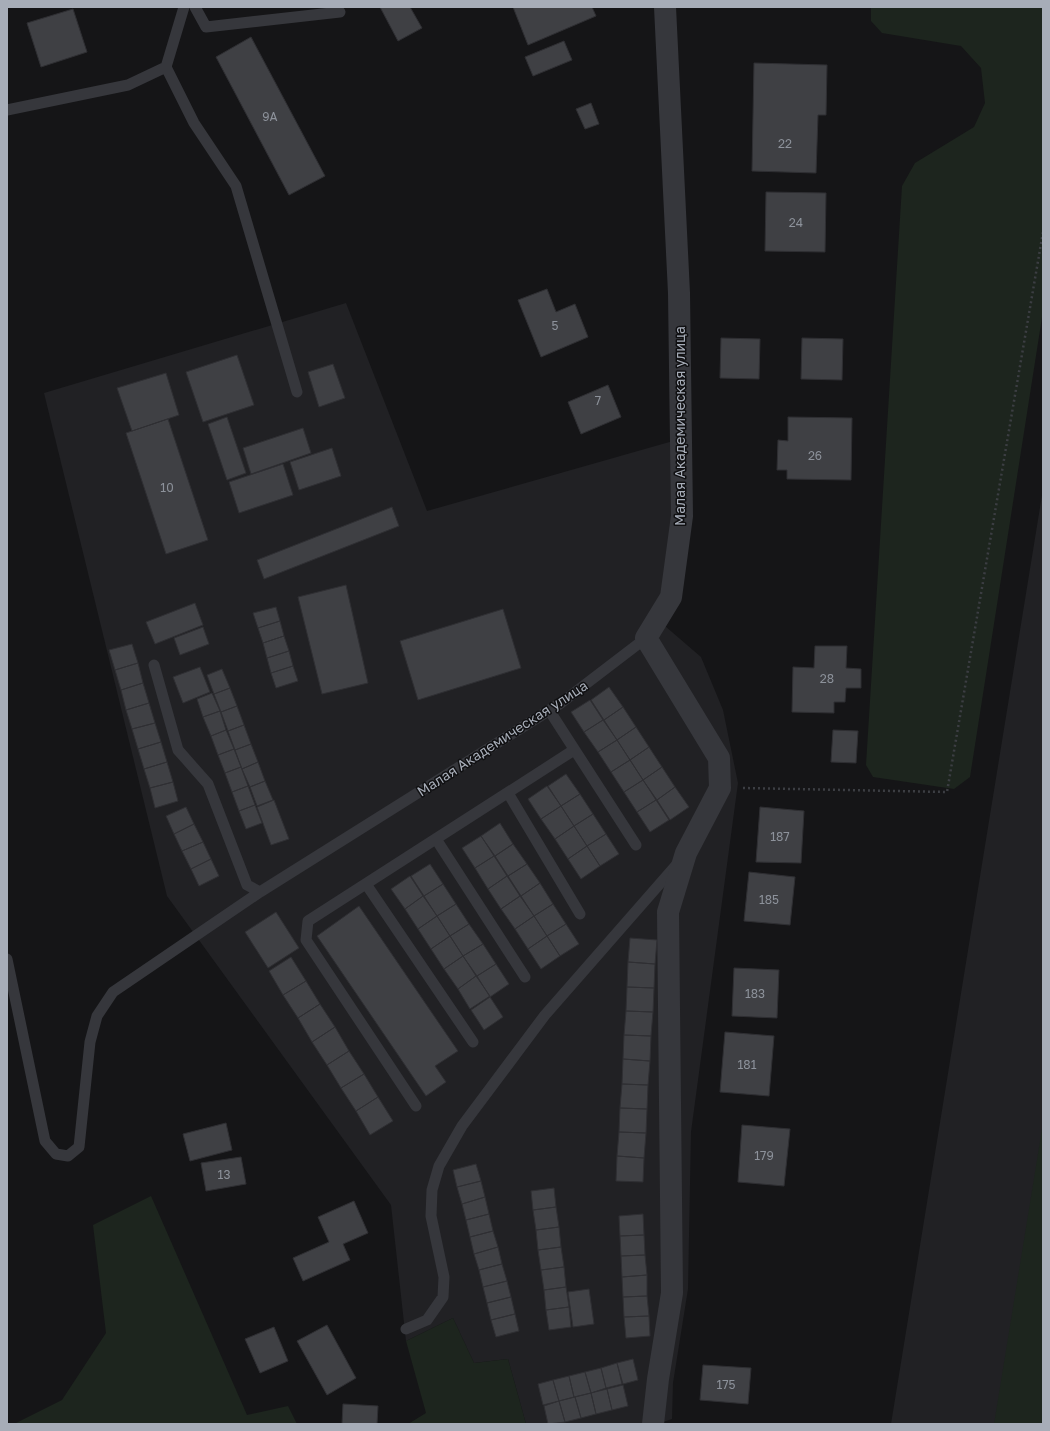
<svg xmlns="http://www.w3.org/2000/svg" width="1050" height="1431" font-family="'Golos Text',sans-serif">
  <style>
    .built { fill: #212124 }
    .green { fill: #1d251e }
    .building { fill: #3f4044; stroke: #2f2f33 }
    .lines { fill: none; stroke-linecap: round; stroke-linejoin: round }
    .path { stroke: #3c3e43; stroke-width: 2.5; stroke-dasharray: 2 3; stroke-linecap: butt }
    .lane { stroke: #36373c; stroke-width: 11 }
    .street { stroke: #36373c; stroke-width: 22 }
    .labels { text-anchor: middle; dominant-baseline: central; stroke-width: 3; stroke-linejoin: round; paint-order: stroke }
    .number-label { font-size: 12px; fill: #8d929b }
    .street-label { font-size: 14px; fill: #a7adb8; stroke: #101012 }
  </style>
  <rect width="100%" height="100%" fill="#151517"/>
  <path class="built" d="M346 303 427 511 680 439 672 537 658 620 701 657 723 710 738 783 691 1132 688 1289 673 1383 672 1419 657 1424H526L508 1359 474 1363 453 1318 406 1341 391 1205 167 896 44 393Z
    M1043 489V1424H891Z"/>
  <path class="green" d="M871 7H1043V311L970 777 954 789 873 777 866 765 902 186 915 163 974 127 985 103 981 68 961 46 882 33 871 21Z
    M1043 1123V1424H994Z
    M151 1196 247 1415 288 1406 297 1424H14L62 1400 106 1333 93 1225Z
    M453 1318 474 1363 508 1359 526 1424H408L426 1413 406 1341Z"/>
  <path class="building" d="M380 7H410L422 28 398 41Z
    M513 7H592L596 16 528 45Z
    M73 9 87 52 41 67 27 23Z
    M251 37 325 176 289 195 216 57Z
    M564 41 572 60 533 76 525 57Z
    M754 63 827 65 826 115H818L816 173 752 171Z
    M591 103 599 124 585 129 576 109Z
    M766 192 826 193 825 252 765 251Z
    M547 289 556 312 575 304 588 337 541 357 518 300Z
    M721 338 760 339 759 379 720 378Z
    M802 338 843 339 842 380 801 379Z
    M237 355 254 405 203 422 186 372Z
    M333 364 345 398 319 407 308 372Z
    M166 373 179 415 132 431 117 388Z
    M608 385 621 417 581 434 568 402Z
    M227 417 246 473 227 480 208 424Z
    M788 417 852 418 851 480 787 479V470H777L778 440 788 441Z
    M168 419 208 540 166 554 126 433Z
    M303 428 311 453 251 474 243 448Z
    M332 448 341 476 299 490 290 462Z
    M283 464 293 495 239 513 229 482Z
    M392 507 399 526 264 579 257 560Z
    M346 585 368 683 322 694 298 597Z
    M195 603 203 625 155 644 146 622Z
    M276 607 280 621 258 628 253 613Z
    M503 609 521 668 418 700 400 641Z
    M280 621 284 636 263 643 258 628Z
    M203 627 209 644 180 655 174 638Z
    M284 636 289 651 267 658 263 643Z
    M132 644 138 663 115 670 109 650Z
    M815 646H847L846 668 861 669V688H846L845 702H834V713L792 712 793 667 814 668Z
    M289 651 293 666 271 673 267 658Z
    M138 663 143 683 121 690 115 670Z
    M293 666 298 681 276 688 271 673Z
    M200 667 210 692 183 703 173 677Z
    M222 669 230 688 214 694 207 675Z
    M143 683 149 703 126 710 121 690Z
    M609 687 623 707 604 720 591 700Z
    M230 688 237 706 221 712 214 694Z
    M212 693 220 711 203 717 197 699Z
    M590 700 603 720 584 732 571 712Z
    M149 703 155 723 132 729 126 710Z
    M237 706 244 725 228 731 221 712Z
    M623 707 636 727 617 740 604 720Z
    M220 711 226 730 211 736 203 717Z
    M603 720 617 740 598 752 584 732Z
    M155 723 161 742 138 749 132 729Z
    M244 725 251 744 235 750 228 731Z
    M636 727 649 747 630 760 617 740Z
    M226 730 234 749 218 755 211 736Z
    M833 730 858 731 856 763 831 762Z
    M617 740 630 760 611 772 598 752Z
    M161 742 167 762 144 769 138 749Z
    M251 744 258 762 242 769 235 750Z
    M649 747 662 767 643 780 630 760Z
    M234 749 241 767 225 773 218 755Z
    M630 760 643 780 624 792 611 772Z
    M167 762 173 782 150 788 144 769Z
    M258 762 265 781 250 787 242 769Z
    M241 767 248 786 232 792 225 773Z
    M662 767 675 787 657 800 643 780Z
    M566 774 580 794 561 806 548 786Z
    M643 780 656 800 637 812 624 792Z
    M265 781 273 800 257 806 250 787Z
    M173 782 178 801 155 808 150 788Z
    M248 786 255 805 239 811 232 792Z
    M547 786 561 806 541 819 528 799Z
    M675 787 689 807 670 820 657 800Z
    M580 794 593 814 574 826 561 806Z
    M274 800 289 839 271 845 257 807Z
    M656 800 669 820 650 832 637 812Z
    M255 805 262 823 246 829 239 811Z
    M561 806 574 826 555 839 541 819Z
    M186 807 194 824 174 834 166 816Z
    M760 807 804 811 801 863 756 862Z
    M593 814 606 834 587 846 574 826Z
    M500 823 513 844 495 856 481 836Z
    M194 824 203 842 182 851 174 834Z
    M574 826 587 846 568 859 555 839Z
    M606 834 619 854 600 866 587 846Z
    M481 836 494 856 475 868 462 848Z
    M203 842 211 859 191 869 182 851Z
    M513 844 527 864 508 876 495 856Z
    M587 846 600 866 581 879 568 859Z
    M494 856 507 876 488 889 475 868Z
    M211 859 219 876 199 886 191 869Z
    M430 864 443 884 424 896 411 876Z
    M527 864 540 883 521 896 508 876Z
    M749 872 795 877 790 925 744 921Z
    M410 876 423 896 405 909 391 889Z
    M507 876 520 896 501 909 488 889Z
    M540 883 553 904 534 916 521 896Z
    M443 884 456 904 437 916 424 896Z
    M423 896 437 916 418 929 405 909Z
    M520 896 534 916 515 929 501 909Z
    M456 904 469 924 450 936 437 916Z
    M553 904 566 924 547 936 534 916Z
    M359 906 458 1051 435 1066 446 1082 426 1096 317 936Z
    M276 912 299 948 268 968 245 932Z
    M437 916 450 936 431 949 418 929Z
    M534 916 547 936 528 949 515 929Z
    M469 924 483 944 463 956 450 936Z
    M566 924 579 944 560 956 547 936Z
    M450 936 463 956 444 969 431 949Z
    M547 936 560 956 541 969 528 949Z
    M630 938 657 940 655 964 628 962Z
    M483 944 496 964 477 976 463 956Z
    M463 956 476 976 458 989 444 969Z
    M291 957 306 981 283 995 269 971Z
    M628 962 655 964 654 988 627 987Z
    M496 964 509 984 490 997 477 976Z
    M734 968 779 970 777 1018 732 1016Z
    M476 976 490 996 470 1009 458 989Z
    M306 981 320 1004 298 1018 283 995Z
    M627 987 654 988 653 1012 626 1011Z
    M490 997 503 1017 484 1030 471 1010Z
    M320 1004 335 1027 312 1042 298 1018Z
    M626 1011 653 1012 651 1036 624 1035Z
    M335 1027 349 1051 327 1065 312 1042Z
    M725 1032 774 1036 769 1096 720 1092Z
    M624 1035 651 1036 650 1061 623 1059Z
    M349 1051 364 1074 341 1088 327 1065Z
    M623 1059 650 1061 648 1085 622 1084Z
    M364 1074 378 1097 356 1111 341 1088Z
    M622 1084 648 1085 647 1109 620 1108Z
    M378 1097 393 1121 370 1135 356 1111Z
    M620 1108 647 1109 646 1133 619 1132Z
    M226 1123 232 1150 190 1161 183 1134Z
    M742 1125 790 1129 784 1186 738 1182Z
    M619 1132 646 1133 644 1158 617 1156Z
    M617 1156 644 1158 643 1182 616 1181Z
    M241 1157 246 1184 206 1191 201 1163Z
    M476 1164 481 1181 457 1187 453 1170Z
    M481 1181 485 1197 462 1204 457 1187Z
    M554 1188 556 1207 533 1210 531 1191Z
    M485 1197 489 1214 466 1220 462 1204Z
    M354 1201 368 1233 343 1244 350 1260 303 1281 293 1258 329 1242 318 1217Z
    M556 1207 559 1227 536 1230 533 1210Z
    M489 1214 493 1231 470 1237 466 1220Z
    M643 1214 644 1235 620 1236 619 1216Z
    M559 1227 561 1247 538 1250 536 1230Z
    M493 1231 498 1247 474 1254 470 1237Z
    M644 1235 645 1255 621 1256 620 1236Z
    M498 1247 502 1264 479 1270 474 1254Z
    M561 1247 564 1267 541 1270 538 1250Z
    M645 1255 647 1275 622 1277 621 1256Z
    M502 1264 507 1281 483 1287 479 1270Z
    M564 1267 566 1287 544 1290 541 1270Z
    M647 1275V1296L623 1297 622 1277Z
    M507 1281 511 1297 487 1303 483 1287Z
    M566 1287 569 1307 546 1310 544 1290Z
    M589 1289 594 1324 573 1327 568 1292Z
    M647 1296 649 1316 624 1317 623 1297Z
    M511 1297 515 1314 491 1320 487 1303Z
    M569 1307 571 1327 549 1330 546 1310Z
    M515 1314 519 1331 496 1337 491 1320Z
    M649 1316 650 1336 626 1338 624 1317Z
    M327 1325 356 1378 327 1395 297 1341Z
    M274 1327 288 1361 260 1373 245 1339Z
    M633 1359 638 1380 623 1384 617 1363Z
    M617 1363 622 1384 606 1388 601 1368Z
    M703 1365 751 1368 748 1404 700 1400Z
    M601 1368 606 1388 591 1393 585 1372Z
    M585 1372 591 1393 574 1397 569 1376Z
    M569 1376 574 1397 559 1401 553 1380Z
    M553 1380 559 1401 543 1405 538 1384Z
    M623 1385 628 1406 612 1410 607 1389Z
    M607 1389 612 1410 596 1414 591 1393Z
    M591 1393 596 1414 581 1418 575 1397Z
    M575 1397 581 1418 565 1422 559 1401Z
    M559 1401 565 1422 548 1424 544 1406Z
    M343 1404 378 1406 377 1424H342Z"/>
  <g class="lines">
    <path class="path" d="M743 788 947 792 1043 232"/>
    <path class="lane" d="M195 7 206 27 340 12
      M166 67 194 123 236 186 297 392
      M7 110 128 85 166 67 184 7
      M154 665 178 750 208 784 247 885 260 892
      M549 710 636 845
      M508 793 580 914
      M436 839 525 977
      M366 884 473 1042
      M7 959 45 1141 56 1154 68 1156 79 1147 90 1042 97 1016 113 992 260 892 561 703 646 638
      M416 1106 306 940 308 921 574 750
      M406 1329 427 1320 443 1297 444 1277 431 1216 432 1190 439 1166 462 1126 545 1015 678 863"/>
    <path class="street" d="M653 1424 658 1379 672 1293 668 912 686 853 720 788 719 758 646 638 671 597 682 516 679 293 665 7"/>
  </g>
  <g class="labels">
    <g class="number-label">
      <text x="270" y="116">9А</text>
      <text x="785" y="143">22</text>
      <text x="796" y="222">24</text>
      <text x="555" y="325">5</text>
      <text x="598" y="400">7</text>
      <text x="815" y="455">26</text>
      <text x="167" y="487">10</text>
      <text x="827" y="678">28</text>
      <text x="780" y="836">187</text>
      <text x="769" y="899">185</text>
      <text x="755" y="993">183</text>
      <text x="747" y="1064">181</text>
      <text x="764" y="1155">179</text>
      <text x="224" y="1174">13</text>
      <text x="726" y="1384">175</text>
    </g>
    <g class="street-label">
      <text transform="translate(679 426) rotate(-90)">Малая Академическая улица</text>
      <text transform="translate(502 738) rotate(-33)">Малая Академическая улица</text>
    </g>
  </g>
  <rect width="1050" height="1431" fill="none" stroke="#a7adb8" stroke-width="16"/>
</svg>
